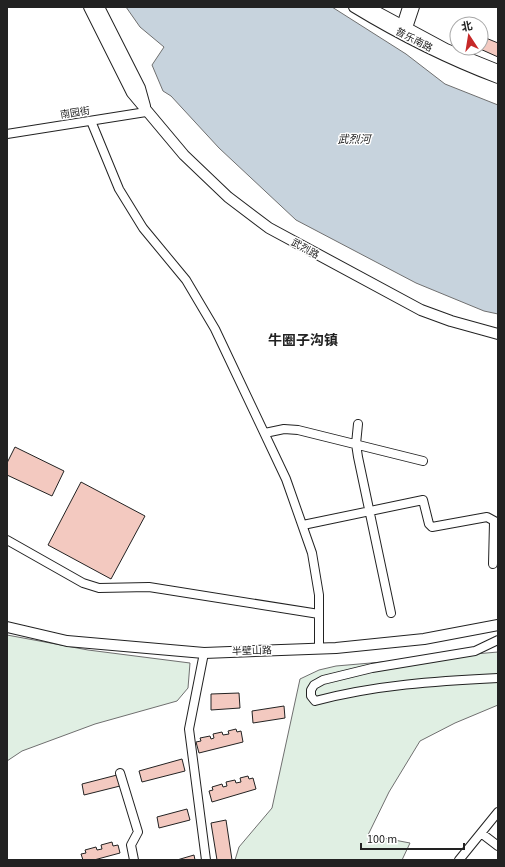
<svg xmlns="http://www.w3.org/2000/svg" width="505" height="867" font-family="'Source Sans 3','Noto Sans SC',sans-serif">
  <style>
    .green { fill: #e0efe3; stroke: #6f6f6f }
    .water { fill: #c7d3dd; stroke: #6f6f6f }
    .building { fill: #f3c9c0; stroke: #222 }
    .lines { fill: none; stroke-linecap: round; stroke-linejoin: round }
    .minor-casing { stroke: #222; stroke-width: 10 }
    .major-casing { stroke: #222; stroke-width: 12 }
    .minor { stroke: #fff; stroke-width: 8 }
    .major { stroke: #fff; stroke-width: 10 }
    .labels { text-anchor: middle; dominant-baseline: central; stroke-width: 3; stroke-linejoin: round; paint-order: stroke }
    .street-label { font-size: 10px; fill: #222; stroke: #fff }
    .water-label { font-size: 11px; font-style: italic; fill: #222; stroke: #fff }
    .district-label { font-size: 14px; font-weight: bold; fill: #222; stroke: #fff }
  </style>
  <rect width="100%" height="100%" fill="#fff"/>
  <path class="green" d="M7 635 88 650 190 663 188 688 177 701 95 724 22 751 7 761Z
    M498 652V705L455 723 420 741 389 792 368 835 410 843 402 860H235L239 847 272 808 300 679 319 670 336 666Z"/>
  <path class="water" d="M126 7H332L406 54 445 84 498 105V314L484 311 416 283 296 220 219 148 171 96 163 91 152 65 164 47 140 27Z"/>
  <path class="building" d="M481 36 498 43V57L478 48H481Z
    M15 447 64 471 52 496 7 475V463Z
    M81 482 145 516 111 579 48 545Z
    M239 693 240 708 211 710V694Z
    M284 706 285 718 253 723 252 711Z
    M236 729 237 732 241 731 243 742 199 753 196 742 201 741 200 738 210 736 211 739 214 738 213 734 222 732 223 735 229 734 228 731Z
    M182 759 185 771 142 782 139 771Z
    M117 775 120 786 84 795 82 784Z
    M248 776 249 779 253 778 256 789 212 802 209 791 213 790 212 787 222 784 223 787 227 786 226 782 235 780 236 783 241 782 240 778Z
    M187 809 190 820 159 828 157 817Z
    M226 820 232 860H217L211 823Z
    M112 842 113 846 118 845 120 853 94 860H83L81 854 86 853 85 850 96 847 97 850 102 849 101 845Z
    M194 855 195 860H177Z"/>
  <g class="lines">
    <defs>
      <path id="minor" d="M400 29 407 7
        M406 34 415 7
        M91 121 119 189 143 228 186 280 215 329 286 479 312 553 319 595V649
        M7 134 146 112
        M358 424 356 444 358 457 391 613
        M265 433 284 429 298 430 423 461
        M303 525 423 500 429 524 432 527 487 517 498 523
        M7 540 83 583 99 588 149 587 319 614
        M493 564 494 522
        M498 640 475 651 372 668 323 680 314 685 311 690V696L315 701C375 685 436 681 498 678
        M204 653 189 729 206 860
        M120 773 138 832 131 845 134 860
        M481 833 498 846
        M459 860 498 812"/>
      <path id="major" d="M89 7 132 93 184 155 228 197 269 228 421 310 451 321 498 334
        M99 7 140 88 145 106
        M354 7C400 35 448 59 498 78
        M368 7 446 49 498 70
        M7 627 67 641 204 653 336 648 424 639 498 625"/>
    </defs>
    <use href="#minor" class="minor-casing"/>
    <use href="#major" class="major-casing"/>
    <use href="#minor" class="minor"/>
    <use href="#major" class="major"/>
  </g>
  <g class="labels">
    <g class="street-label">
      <text transform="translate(414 40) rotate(27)">普乐南路</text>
      <text transform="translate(75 113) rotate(-9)">南园街</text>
      <text transform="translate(305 249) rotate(29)">武烈路</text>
      <text transform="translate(252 651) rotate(-2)">半壁山路</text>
    </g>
    <g class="water-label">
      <text x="354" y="139">武烈河</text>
    </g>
    <g class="district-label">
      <text x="303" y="341">牛圈子沟镇</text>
    </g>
  </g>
  <rect width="505" height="867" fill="none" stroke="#222222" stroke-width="16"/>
  <g transform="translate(469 36) rotate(348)"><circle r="19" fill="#ffffff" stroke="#a7a7a7"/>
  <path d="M0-3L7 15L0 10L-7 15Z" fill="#c62828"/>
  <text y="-6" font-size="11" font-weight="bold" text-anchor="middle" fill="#222222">北</text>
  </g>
  <path d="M361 843v6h103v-6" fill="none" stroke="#222222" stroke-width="2"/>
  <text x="367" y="843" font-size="12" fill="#222222" stroke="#ffffff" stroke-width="3" paint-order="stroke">100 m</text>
</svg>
